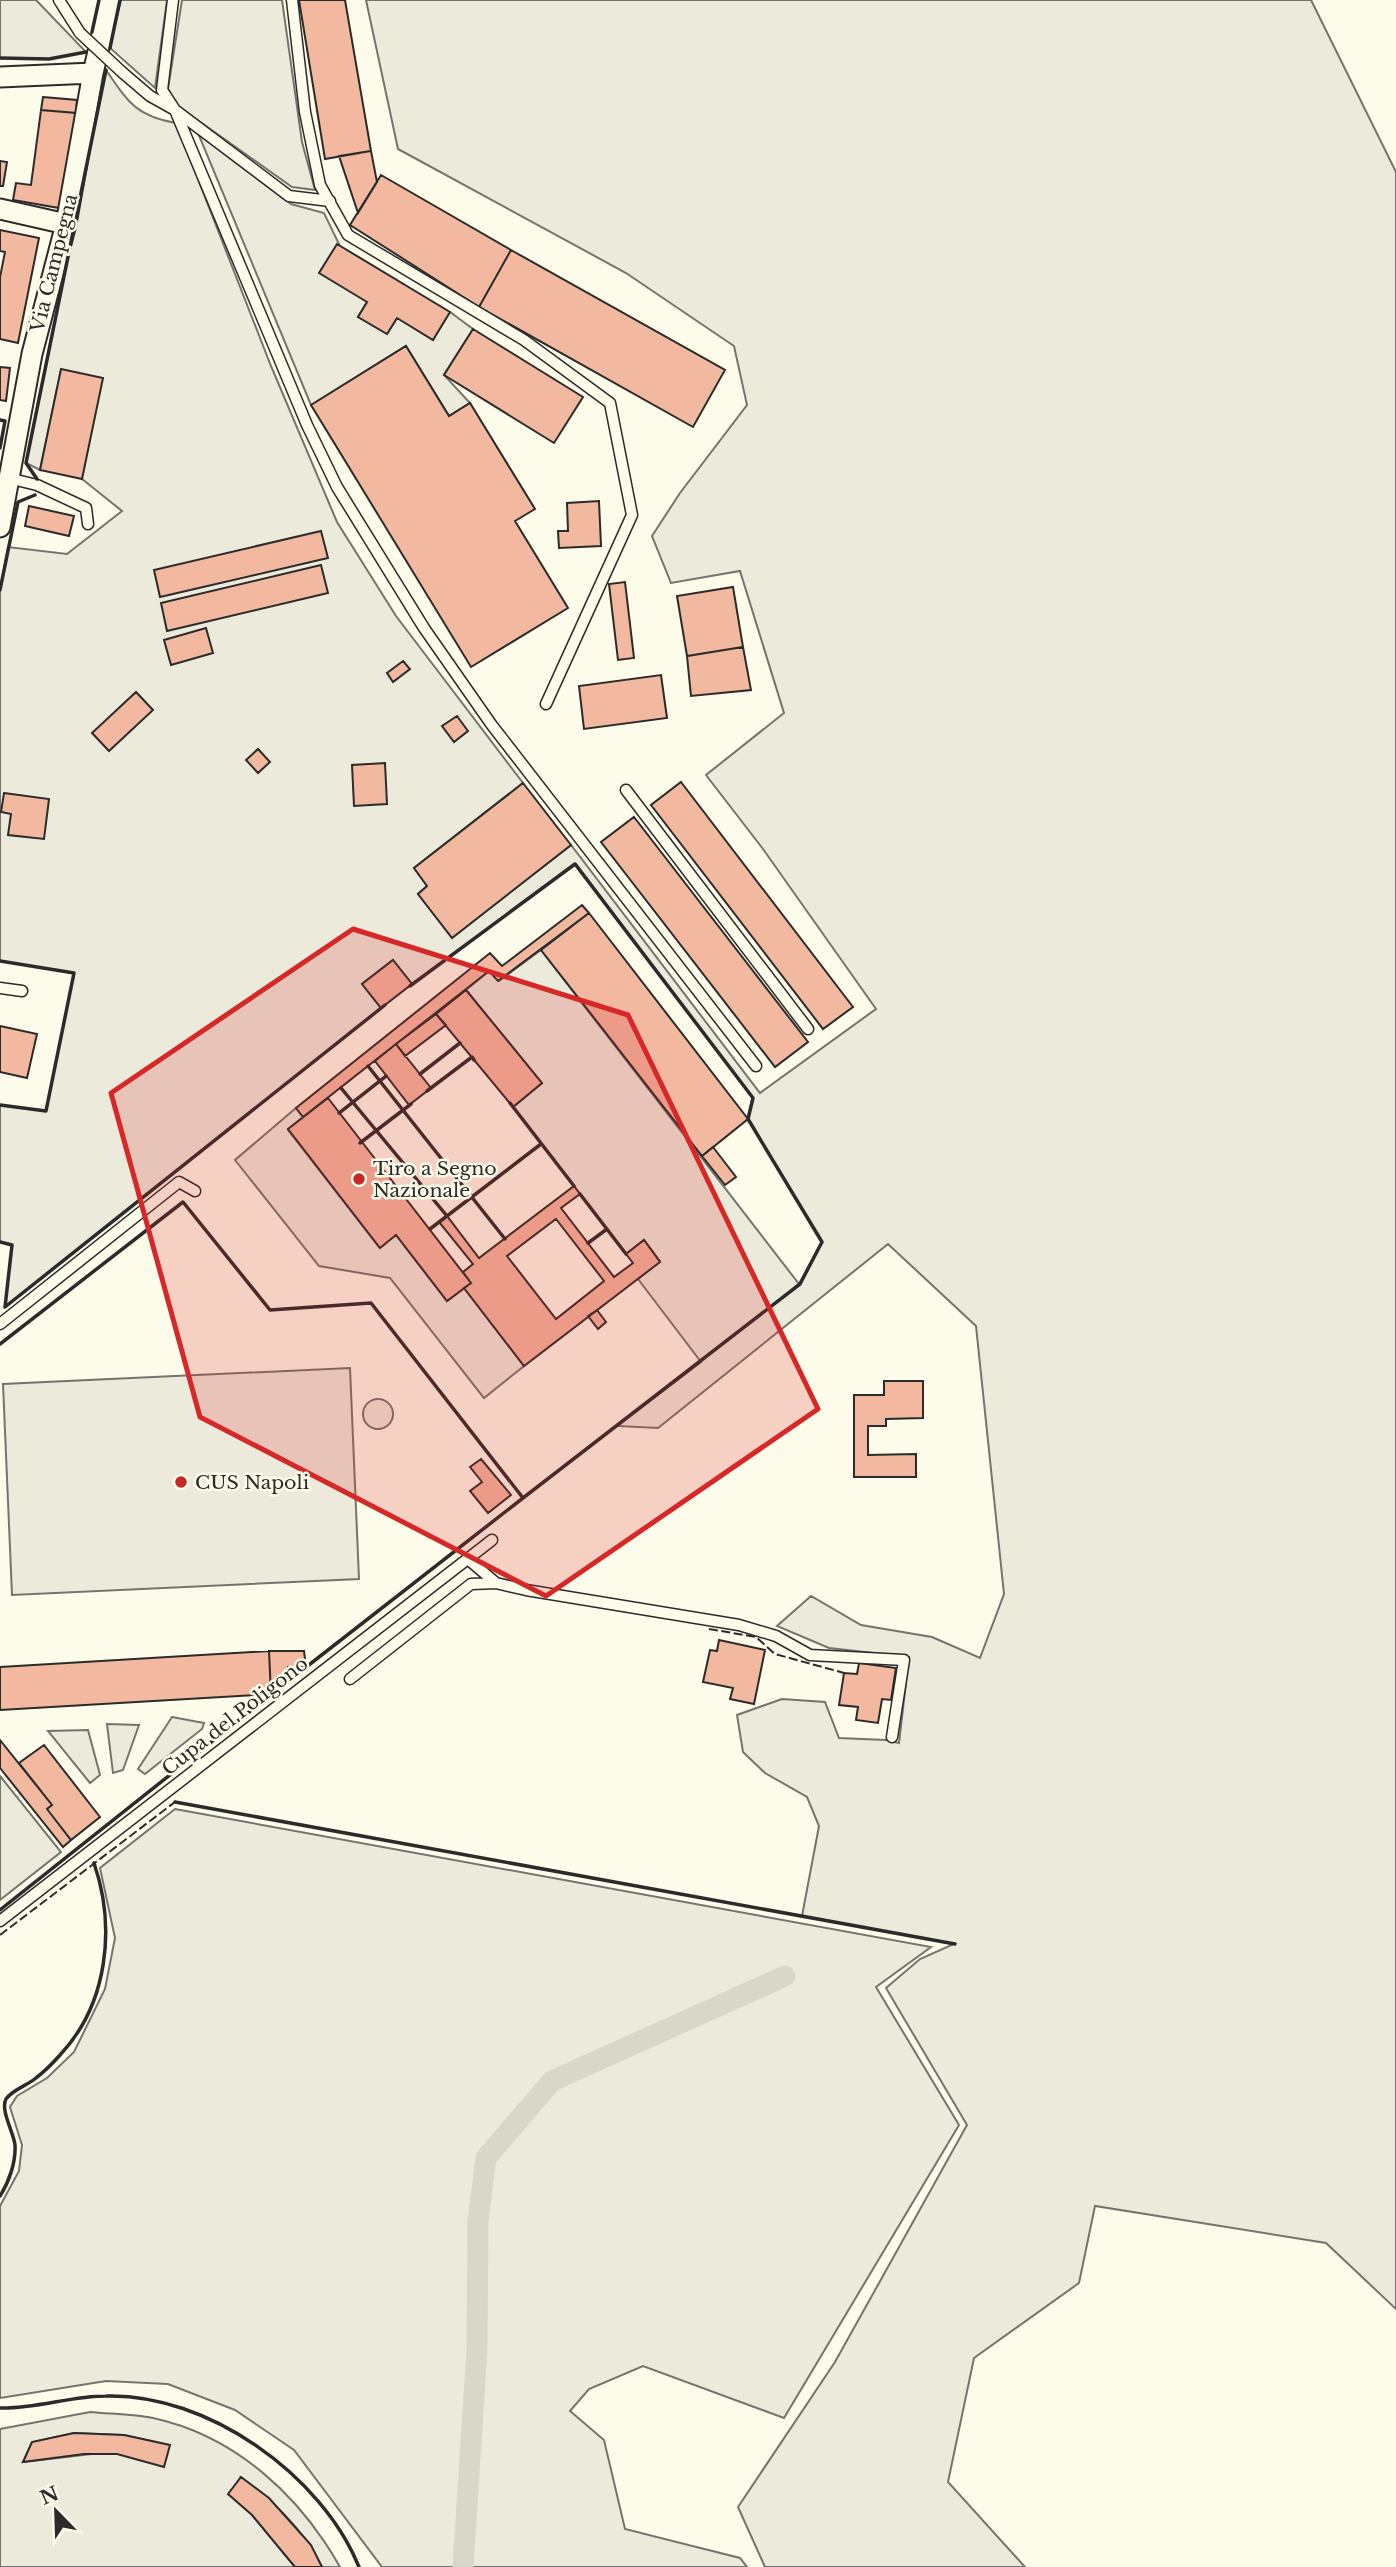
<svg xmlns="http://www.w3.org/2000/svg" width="1396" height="2567" font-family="'Libre Baskerville',serif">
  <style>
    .green { fill: #ecebdb; stroke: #74746e; stroke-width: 2; fill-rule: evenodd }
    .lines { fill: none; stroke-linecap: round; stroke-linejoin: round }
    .canal { stroke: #d8d7c9; stroke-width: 21 }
    .building { fill: #f2b8a0; stroke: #2b2b2b; stroke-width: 2; fill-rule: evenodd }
    .lane-casing { stroke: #2b2b2b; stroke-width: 13 }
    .street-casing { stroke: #2b2b2b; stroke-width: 23 }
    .lane { stroke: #fdfbea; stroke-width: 10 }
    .street { stroke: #fdfbea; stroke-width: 19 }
    .lane-bridge-casing { stroke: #2b2b2b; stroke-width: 13; stroke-linecap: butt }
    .lane-bridge { stroke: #fdfbea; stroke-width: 10 }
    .fence { stroke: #2b2b2b; stroke-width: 2; stroke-dasharray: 9 3.5; stroke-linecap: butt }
    .wall { stroke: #2b2b2b; stroke-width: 3.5 }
    .marked { fill: #d62828; fill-opacity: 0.2; stroke: #d62828; stroke-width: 5; stroke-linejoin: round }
    .poi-dot { fill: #c62828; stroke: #fdfbea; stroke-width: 2.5 }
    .labels { text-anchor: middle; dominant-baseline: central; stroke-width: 5; stroke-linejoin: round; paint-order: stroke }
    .street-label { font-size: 19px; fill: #2b2b2b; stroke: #fdfbea }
    .poi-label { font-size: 19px; fill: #2b2b2b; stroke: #fdfbea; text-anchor: start }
  </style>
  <rect width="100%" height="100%" fill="#fdfbea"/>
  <path class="green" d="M0 0H36L86 52 49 59 0 58Z
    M120 0H167L155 88 110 48Z
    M182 0H282L302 142 315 190 292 187 179 107 168 89Z
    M366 0H1311L1396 172V2309L1326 2243 1095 2206 1079 2283 974 2358 948 2482 1025 2567H765L738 2507 835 2362 967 2125 886 1988 920 1959 954 1944 802 1916 819 1826 807 1797 765 1773 743 1752 737 1715 782 1699 825 1702 839 1738 886 1740 899 1743 909 1657 829 1648 777 1626 811 1596 861 1625 932 1637 980 1658 1004 1594 976 1326 888 1244 658 1428 617 1426 701 1362 638 1279 660 1261 644 1240 626 1254 513 1107 542 1083 466 990 489 971 499 981 541 950 799 1284 822 1242 748 1119 753 1098 576 864 412 984 393 960 362 984 381 1008 5 1307 12 1245 0 1242V1105L46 1111 74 973 0 961V590L8 547 67 554 122 511 82 479 61 370 40 470 26 463 106 70C128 102 136 116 176 123L271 366 337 522 396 616 523 783 414 868 427 886 418 894 452 937 571 845 760 1093 876 1009 763 849 706 775 784 713 740 571 671 583 652 536 680 493 747 405 734 346 626 273 398 149Z
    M198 133 291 204 324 213 367 302 358 317 387 334 397 318 450 312 473 329 444 375 470 403 449 416 406 346 311 405Z
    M296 1108 303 1117 288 1130 379 1247 396 1235 447 1301 464 1288 524 1366 484 1398 390 1278 319 1266 235 1160Z
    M350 1368 359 1579 12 1595 3 1384Z
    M363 1414a15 15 0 1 1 30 0a15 15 0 1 1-30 0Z
    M172 1717 204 1723 202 1729 145 1774 138 1769Z
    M107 1724 139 1725 123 1770 113 1773Z
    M88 1730 100 1775 90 1783 48 1731Z
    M0 1776 61 1852 0 1900Z
    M175 1809 931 1947 876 1987 959 2125 784 2418 643 2366 589 2389 570 2411 604 2440 625 2529 740 2558 747 2567H382L294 2450 235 2410 168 2384 106 2381 0 2398V2206L19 2171 22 2145 10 2107 17 2096 47 2078 74 2052 105 1989 115 1938 100 1868Z
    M90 2412C110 2414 133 2414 153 2418 236 2436 300 2496 340 2567H322C304 2530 274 2501 241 2478L252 2515 295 2567H0V2429ZM74 2433 124 2435 169 2445 23 2462 32 2442Z"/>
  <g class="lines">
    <path class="canal" d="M463 2567 477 2349 478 2221 486 2158 552 2081 785 1976"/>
  </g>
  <path class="building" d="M299 0H345L371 151 325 159Z
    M43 97 77 100 76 113 41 110Z
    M41 110 76 113 59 208 13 200 16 183 31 185Z
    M371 151 377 182 358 213 339 156Z
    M0 161 7 162 3 186H0Z
    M381 175 511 250 479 307 350 225Z
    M0 230 39 238 18 343 0 339V277L5 252 0 251Z
    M337 244 450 312 433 340 397 318 387 334 358 317 367 302 319 273Z
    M511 250 725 370 693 427 479 307Z
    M473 329 583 397 554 443 444 375Z
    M406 346 449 416 470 403 535 509 515 521 568 608 471 667 311 405Z
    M0 367 10 368 6 401 0 400Z
    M61 369 103 378 82 479 40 470Z
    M599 501 601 546 559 548 558 531H568L567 503Z
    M29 506 74 516 69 536 25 526Z
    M321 531 328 558 160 597 154 570Z
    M321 565 328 593 167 631 161 603Z
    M625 582 634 658 618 660 609 584Z
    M733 587 743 647 687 656 677 596Z
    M206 628 213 653 171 665 164 640Z
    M743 647 751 690 691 696 687 656Z
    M403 661 410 669 393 682 387 673Z
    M661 675 667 718 584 729 579 686Z
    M136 692 153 710 109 751 92 733Z
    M457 716 468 731 454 742 442 726Z
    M258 749 270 762 258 773 246 760Z
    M385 763 387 804 354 806 352 765Z
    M681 782 853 1007 823 1029 651 805Z
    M523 783 571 845 452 938 418 894 427 886 414 868Z
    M4 793 49 799 44 839 8 835 11 814 1 812Z
    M634 817 808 1042 775 1067 601 842Z
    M582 905 589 913 498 981 489 971 303 1117 296 1108 490 953 502 966Z
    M589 913 748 1119 702 1156 541 950Z
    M393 960 412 984 381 1008 362 984Z
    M466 990 542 1083 513 1107 436 1014Z
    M436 1014 446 1025 405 1056 396 1044Z
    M0 1026 37 1034 27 1078 0 1072Z
    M396 1044 431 1088 409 1105 375 1061Z
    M328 1098 471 1283 447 1301 396 1235 380 1248 288 1129Z
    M713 1147 736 1177 725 1185 702 1156Z
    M574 1186 580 1194 561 1208 614 1277 633 1263 626 1254 644 1240 660 1262 524 1366 464 1288 471 1283 463 1272 473 1264 439 1222 447 1216 479 1258ZM556 1219 604 1281 556 1319 507 1256Z
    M597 1310 606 1322 598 1329 588 1316Z
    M884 1381H923V1418L886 1419V1426H868V1455L916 1454V1477H854V1395H884Z
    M481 1459 511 1495 488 1513 470 1491 482 1482 470 1467Z
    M719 1640 765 1650 754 1704 730 1699 733 1688 703 1682 710 1650 717 1651Z
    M269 1651 271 1694 0 1710V1667Z
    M269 1651H304L306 1667H288L289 1681 271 1694Z
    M859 1663 896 1668 891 1700 882 1699 878 1723 856 1720 858 1707 839 1705 844 1673 857 1674Z
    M0 1740 52 1805 47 1809 71 1840 63 1847 0 1768Z
    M44 1745 100 1817 71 1840 47 1809 52 1805 19 1763Z
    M74 2433 124 2435 170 2445 164 2467 117 2454H84L23 2462 32 2442Z
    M241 2477 269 2498 311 2545 322 2567H295L252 2515 228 2494Z"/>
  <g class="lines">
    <defs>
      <path id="lane" d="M59 0 80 33
        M173 0 162 90 175 110 289 196 330 201
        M292 0 305 112 320 185 348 235 524 340 610 403 632 515 546 704
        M123 73 150 96 175 110 307 425 337 487 424 628 491 724 756 1066
        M8 478 37 485 86 508 88 524
        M626 790 808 1029
        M0 988 22 991
        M0 1324 179 1182 195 1191
        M469 1560 496 1583 526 1590 739 1625 776 1636 810 1655 904 1660 892 1737
        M350 1679 471 1584 496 1583
        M0 1921 492 1540"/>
      <path id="street" d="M0 77 93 73
        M0 209 66 224
        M0 527 32 354 66 224 93 73 110 0"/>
    </defs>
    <use href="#lane" class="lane-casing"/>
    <use href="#street" class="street-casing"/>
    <use href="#lane" class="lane"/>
    <use href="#street" class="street"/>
    <defs>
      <path id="lane-bridge" d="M80 33 123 73"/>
    </defs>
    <use href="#lane-bridge" class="lane-bridge-casing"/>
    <use href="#lane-bridge" class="lane-bridge"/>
    <path class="fence" d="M709 1629 756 1637 775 1654 844 1673
      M0 1935 175 1802"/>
    <path class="wall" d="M92 32 99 0
      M110 48 120 0
      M0 58 49 59 86 52
      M0 420 5 421 0 448
      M37 479 26 463 106 70
      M0 590 18 502 35 495
      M0 961 74 973 46 1111 0 1105
      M410 986 575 864 753 1098 748 1119 822 1242 800 1284 523 1498
      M368 1066 505 1239
      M420 1074 460 1043
      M341 1088 447 1216
      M427 1091 472 1057 474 1060
      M510 1103 574 1186
      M339 1113 386 1076
      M360 1143 411 1104
      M580 1194 626 1254
      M430 1229 541 1144
      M0 1242 12 1245 5 1307 385 1005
      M588 1243 607 1229
      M0 1344 183 1202 270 1310 371 1303 523 1498 287 1682
      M175 1802 955 1944
      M0 1910 273 1693
      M0 2196C9 2182 16 2162 15 2145 14 2133 0 2110 6 2099 12 2090 28 2085 36 2078 45 2071 53 2063 60 2055 108 2004 116 1927 94 1863
      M0 2408C35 2409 71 2396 106 2396 207 2393 322 2475 359 2567"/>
  </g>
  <path class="marked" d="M353 929 628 1015 818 1409 546 1596 200 1417 111 1093Z"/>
  <g class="poi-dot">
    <circle cx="359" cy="1179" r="7"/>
    <circle cx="181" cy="1482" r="7"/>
  </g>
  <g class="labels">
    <g class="street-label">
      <text transform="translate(54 263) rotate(-76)">Via Campegna</text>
      <text transform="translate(235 1716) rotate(-38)">Cupa del Poligono</text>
    </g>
    <g class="poi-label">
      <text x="373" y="1168">Tiro a Segno<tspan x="373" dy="22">Nazionale</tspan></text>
      <text x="195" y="1482">CUS Napoli</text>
    </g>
  </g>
  <g transform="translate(56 2511) rotate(337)" stroke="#fdfbea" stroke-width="5" paint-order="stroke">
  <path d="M0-5L12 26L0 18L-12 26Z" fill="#2b2b2b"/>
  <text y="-10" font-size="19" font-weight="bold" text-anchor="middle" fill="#2b2b2b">N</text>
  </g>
</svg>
